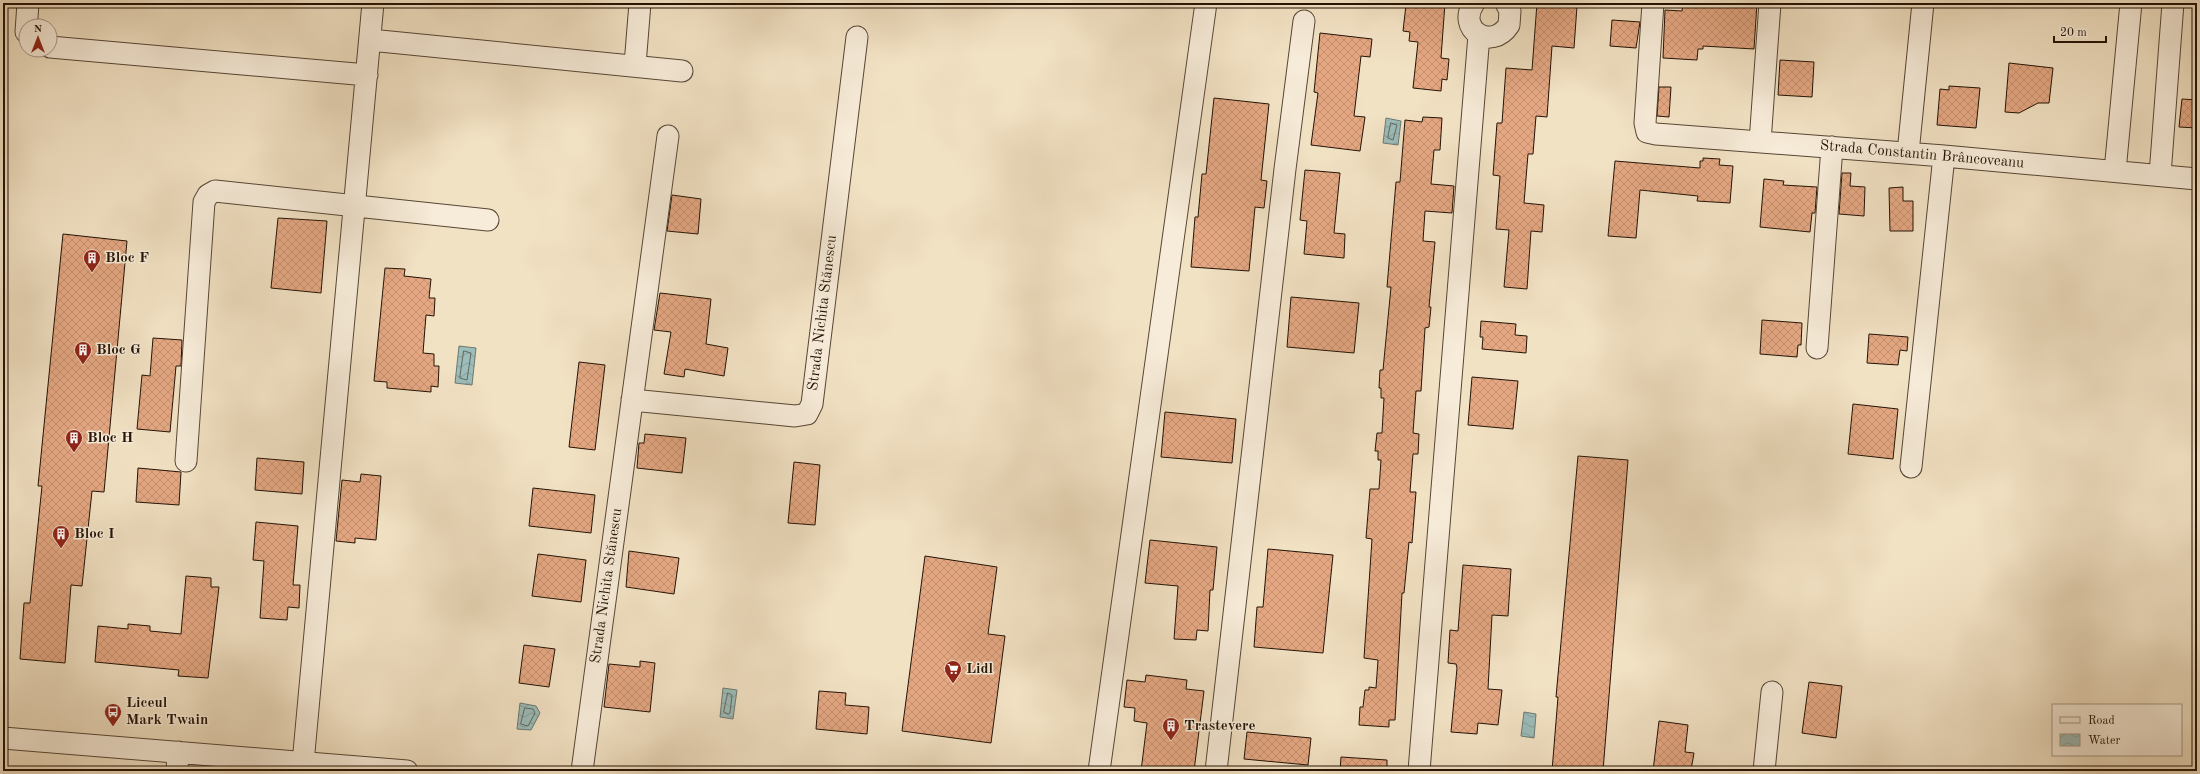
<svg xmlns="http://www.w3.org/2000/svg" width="2200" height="774" font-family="'Old Standard TT',serif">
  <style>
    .water { fill: url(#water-waves); stroke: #6c7972 }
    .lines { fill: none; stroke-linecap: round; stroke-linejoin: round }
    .shore { stroke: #606860; stroke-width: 1 }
    .building { fill: url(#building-cross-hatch); stroke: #231205 }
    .minor-casing { stroke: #574635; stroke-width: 23 }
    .minor { stroke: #f7ecd9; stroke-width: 21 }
    .labels { text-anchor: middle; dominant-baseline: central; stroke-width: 3; stroke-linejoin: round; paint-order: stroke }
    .street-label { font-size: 15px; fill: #231205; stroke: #f7ecd9 }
    .poi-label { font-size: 15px; font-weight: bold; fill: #231205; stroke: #f7ecd9; text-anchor: start }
  </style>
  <defs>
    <pattern id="water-waves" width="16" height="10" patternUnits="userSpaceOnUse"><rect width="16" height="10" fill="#9cbdba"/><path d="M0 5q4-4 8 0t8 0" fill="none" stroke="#86a19e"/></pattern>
    <pattern id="building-cross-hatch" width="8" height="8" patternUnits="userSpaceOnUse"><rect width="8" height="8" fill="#e5a883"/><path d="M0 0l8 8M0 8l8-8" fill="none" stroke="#c49070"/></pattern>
  </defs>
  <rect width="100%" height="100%" fill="#f2e2c4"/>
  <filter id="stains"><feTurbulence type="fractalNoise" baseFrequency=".005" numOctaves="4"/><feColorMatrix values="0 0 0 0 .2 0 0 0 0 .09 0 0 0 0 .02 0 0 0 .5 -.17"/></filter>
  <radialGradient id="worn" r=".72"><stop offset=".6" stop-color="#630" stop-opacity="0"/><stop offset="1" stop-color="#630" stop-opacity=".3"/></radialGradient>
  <path class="water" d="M1386 118 1401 121 1398 145 1383 143Z
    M459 346 476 348 472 385 455 383Z
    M723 688 737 690 733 719 720 717Z
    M520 703 536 706 540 713 531 730 517 729Z
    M1524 712 1536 714 1534 738 1521 736Z"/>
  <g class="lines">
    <path class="shore" d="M1391 123 1397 125 1393 140 1388 138Z
      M464 351 471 353 467 380 460 378Z
      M728 693 732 695 730 713 728 714 724 712Z
      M525 708 533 709 535 713 528 726 521 724Z"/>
  </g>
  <path class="building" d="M1413 3H1445L1441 58 1449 59 1447 80 1442 79 1441 91 1413 88 1418 42 1409 41 1410 32 1403 31 1406 5H1413Z
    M1537 3 1577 6 1574 48 1552 46 1547 117 1536 116 1533 154H1528L1524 203 1544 205 1542 232 1531 231 1527 289 1504 287 1509 230 1496 229 1500 176 1493 175 1497 123H1502L1506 68 1532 70Z
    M1683 3 1736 5V3H1757L1754 49 1703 46V49H1698L1697 60 1663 58 1665 10 1682 11Z
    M1612 20 1640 22 1636 48 1610 46Z
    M1320 33 1372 39 1370 57 1361 56 1354 116 1365 117 1360 151 1311 145 1318 93 1314 92Z
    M1780 60 1814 62 1812 97 1778 95Z
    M2009 63 2053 68 2049 103H2038L2019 113 2005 112Z
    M1949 86 1980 88 1976 128 1937 125 1940 89 1949 90Z
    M1659 87H1671L1669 117 1657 116Z
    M1214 98 1269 104 1261 180 1267 181 1264 208 1255 207 1249 271 1191 267 1195 217H1198L1202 174H1206Z
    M2182 99 2197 100V128L2179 127Z
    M1423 117 1442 118 1440 150H1434L1431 184 1454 186 1452 213 1425 211 1423 241 1435 242 1429 307H1431L1429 327 1425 328 1421 391H1416L1413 433 1419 434 1418 454H1413L1410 492H1416L1412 543 1409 542 1404 593H1402L1395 720H1389V727L1359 725 1360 707H1363L1365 690H1369V687L1376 688 1378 660 1364 658 1372 539 1366 538 1370 489H1379L1381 460H1378V451H1375L1377 433H1382L1384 398H1381V388H1379L1380 370H1383L1391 287H1387L1396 182H1400L1405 120 1422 122Z
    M1703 158 1720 159 1719 165 1733 166 1730 203 1697 201 1698 196 1640 190 1636 238 1608 236 1615 161 1700 168V161H1703Z
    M1305 170 1340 173 1334 233 1345 234 1344 258 1304 254 1307 221 1300 220Z
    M1842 173H1851L1850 186 1865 187 1864 216 1839 214Z
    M1764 179 1784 181 1783 185 1817 187 1815 213H1812L1810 232 1760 227Z
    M1903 187V201H1913V231H1890L1889 188Z
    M672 195 701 199 698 234 667 231Z
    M278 218 327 221 321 293 271 288Z
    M63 234 127 241 104 492 92 491 82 586 71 585 65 663 20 659 24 603H30L42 486H38Z
    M385 268 405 269 404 276 431 279 429 298H435L434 316 426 315 423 353 434 354V366H439L438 387 431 386V392L387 388V382L374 381Z
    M660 293 711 299 706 344 728 348 724 376 685 369 684 377 664 374 671 332 654 330Z
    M1291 297 1359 303 1354 353 1287 347Z
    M1762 320 1802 323 1801 345H1798L1797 357 1760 354Z
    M1481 321 1516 324 1515 335 1527 336 1526 353 1482 349 1483 337H1480Z
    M1869 334 1908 337 1907 351 1900 350 1898 365 1867 363Z
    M153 338 182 340 181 366H176L170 432 137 429 142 375 150 376Z
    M579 362 605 365 595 450 569 447Z
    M1472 377 1518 381 1513 429 1468 425Z
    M1853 404 1898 409 1893 459 1848 454Z
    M1165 412 1236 419 1232 463 1161 457Z
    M645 434 686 438 682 473 637 468 639 443H644Z
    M1578 456 1628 460 1607 721 1603 771H1552L1558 697H1556Z
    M257 458 304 462 302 494 255 490Z
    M794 462 820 465 815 525 788 523Z
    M138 468 181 472 179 505 136 502Z
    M361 474 381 476 376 540 355 538V543L336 541 342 480 360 482Z
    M533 488 595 495 591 533 529 526Z
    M256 522 298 526 293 585H300L299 608 288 607 287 620 260 618 264 561 253 560Z
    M1150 540 1217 547 1213 590H1210L1208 631 1197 630 1196 640 1174 639 1178 586 1145 583Z
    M1268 549 1333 555 1323 653 1254 647 1257 607H1263Z
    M629 551 679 558 674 594 626 587Z
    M538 554 586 560 581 602 532 596Z
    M925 556 997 567 988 634 1005 636 991 743 902 731Z
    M1463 565 1511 569 1508 616 1492 615 1488 689 1502 690 1498 725 1478 723 1477 734 1451 732 1457 668 1456 664 1448 663 1450 630 1458 631Z
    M186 576 211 578V587H219L208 678 178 676 179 670 95 662 98 626 128 629V624L150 626V631L181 634Z
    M524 645 555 649 549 687 519 683Z
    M640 661 655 663 650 712 604 707 609 664 640 667Z
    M1146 675 1187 680 1186 689 1204 691 1194 771H1141L1147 723 1134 721 1135 708 1124 707 1127 680 1145 682Z
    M1809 682 1842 686 1836 738 1802 733Z
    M819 691 846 693 845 705 869 707 867 734 816 729Z
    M1659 721 1688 725 1685 752 1694 753 1691 770 1653 771Z
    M1247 732 1311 738 1308 765 1244 759Z
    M1341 757 1387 760V771H1340Z"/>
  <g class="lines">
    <defs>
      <path id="minor" d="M1474 3C1456 29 1491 52 1509 25L1510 11 1506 3
        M1653 3 1645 123 1647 132 1656 134 1944 156 2197 179
        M26 32 28 3
        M370 40 682 71
        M50 47 367 75
        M635 65 640 3
        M1760 142 1770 3
        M1908 153 1923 3
        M2115 171 2131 3
        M2160 175 2173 3
        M1817 348 1832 147
        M632 400 795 416 807 414 812 404 857 37
        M186 461 204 202 208 195 215 191 488 220
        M1911 467 1944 156
        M3 738 407 771
        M303 763 373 3
        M177 771 178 752
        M582 771 668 136
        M1099 771 1206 3
        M1216 771 1285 169 1304 21
        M1419 771 1479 35
        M1764 771 1772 692"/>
    </defs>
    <use href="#minor" class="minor-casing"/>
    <use href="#minor" class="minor"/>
  </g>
  <defs>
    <symbol id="building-pin" viewBox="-11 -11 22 30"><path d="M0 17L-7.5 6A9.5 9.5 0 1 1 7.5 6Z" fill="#8f2418" stroke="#f7ecd9"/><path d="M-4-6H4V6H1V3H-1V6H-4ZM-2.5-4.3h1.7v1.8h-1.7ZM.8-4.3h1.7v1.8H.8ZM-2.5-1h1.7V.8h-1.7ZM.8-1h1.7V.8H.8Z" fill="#fff"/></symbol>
    <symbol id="supermarket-pin" viewBox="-11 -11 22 30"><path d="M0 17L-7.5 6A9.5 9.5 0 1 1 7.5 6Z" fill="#8f2418" stroke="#f7ecd9"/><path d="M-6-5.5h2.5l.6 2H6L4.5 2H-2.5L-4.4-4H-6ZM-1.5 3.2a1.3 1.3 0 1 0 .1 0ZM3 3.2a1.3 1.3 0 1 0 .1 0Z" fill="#fff"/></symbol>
    <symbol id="bus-pin" viewBox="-11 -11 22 30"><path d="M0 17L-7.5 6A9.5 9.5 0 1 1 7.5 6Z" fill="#8f2418" stroke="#f7ecd9"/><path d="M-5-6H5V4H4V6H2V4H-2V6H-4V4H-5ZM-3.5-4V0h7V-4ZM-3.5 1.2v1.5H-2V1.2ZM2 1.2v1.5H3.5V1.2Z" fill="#fff"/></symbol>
  </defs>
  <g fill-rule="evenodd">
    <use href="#building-pin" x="82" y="248" width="20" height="27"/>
    <use href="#building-pin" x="73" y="340" width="20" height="27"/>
    <use href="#building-pin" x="64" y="428" width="20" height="27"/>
    <use href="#building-pin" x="51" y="524" width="20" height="27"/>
    <use href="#supermarket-pin" x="943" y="659" width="20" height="27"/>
    <use href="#bus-pin" x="103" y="702" width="20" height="27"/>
    <use href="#building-pin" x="1161" y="716" width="20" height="27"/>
  </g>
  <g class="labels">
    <g class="street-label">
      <text transform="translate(1922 155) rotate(5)">Strada Constantin Brâncoveanu</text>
      <text transform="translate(823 313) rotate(-83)">Strada Nichita Stănescu</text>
      <text transform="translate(607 586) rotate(-82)">Strada Nichita Stănescu</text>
    </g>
    <g class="poi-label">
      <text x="105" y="258">Bloc F</text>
      <text x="96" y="350">Bloc G</text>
      <text x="87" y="438">Bloc H</text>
      <text x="74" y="534">Bloc I</text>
      <text x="966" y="669">Lidl</text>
      <text x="126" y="703">Liceul<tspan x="126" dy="17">Mark Twain</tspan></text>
      <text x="1184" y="726">Trastevere</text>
    </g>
  </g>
  <rect width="2200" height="774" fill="none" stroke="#f2e2c4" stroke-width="16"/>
  <rect x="4" y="4" width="2192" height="766" fill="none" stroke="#231205" stroke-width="2"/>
  <rect x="8" y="8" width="2184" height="758" fill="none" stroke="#231205"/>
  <rect x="2052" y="704" width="130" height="52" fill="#f7ecd9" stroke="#a29584"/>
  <rect x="2060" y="717" width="20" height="6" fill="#f7ecd9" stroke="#a29584"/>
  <text x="2088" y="724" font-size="12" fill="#231205">Road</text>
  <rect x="2060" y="734" width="20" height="12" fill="url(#water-waves)" stroke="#a29584"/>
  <text x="2088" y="744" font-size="12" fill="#231205">Water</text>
  <g transform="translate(38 38)"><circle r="19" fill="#f7ecd9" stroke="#a29584"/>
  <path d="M0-3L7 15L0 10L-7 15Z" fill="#8f2418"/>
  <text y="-6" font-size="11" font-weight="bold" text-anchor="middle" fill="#231205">N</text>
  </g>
  <path d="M2054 36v6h52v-6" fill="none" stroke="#231205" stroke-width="2"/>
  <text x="2060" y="36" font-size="12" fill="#231205" stroke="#f7ecd9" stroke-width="3" paint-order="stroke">20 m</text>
  <rect width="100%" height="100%" filter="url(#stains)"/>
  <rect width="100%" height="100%" fill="url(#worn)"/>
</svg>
